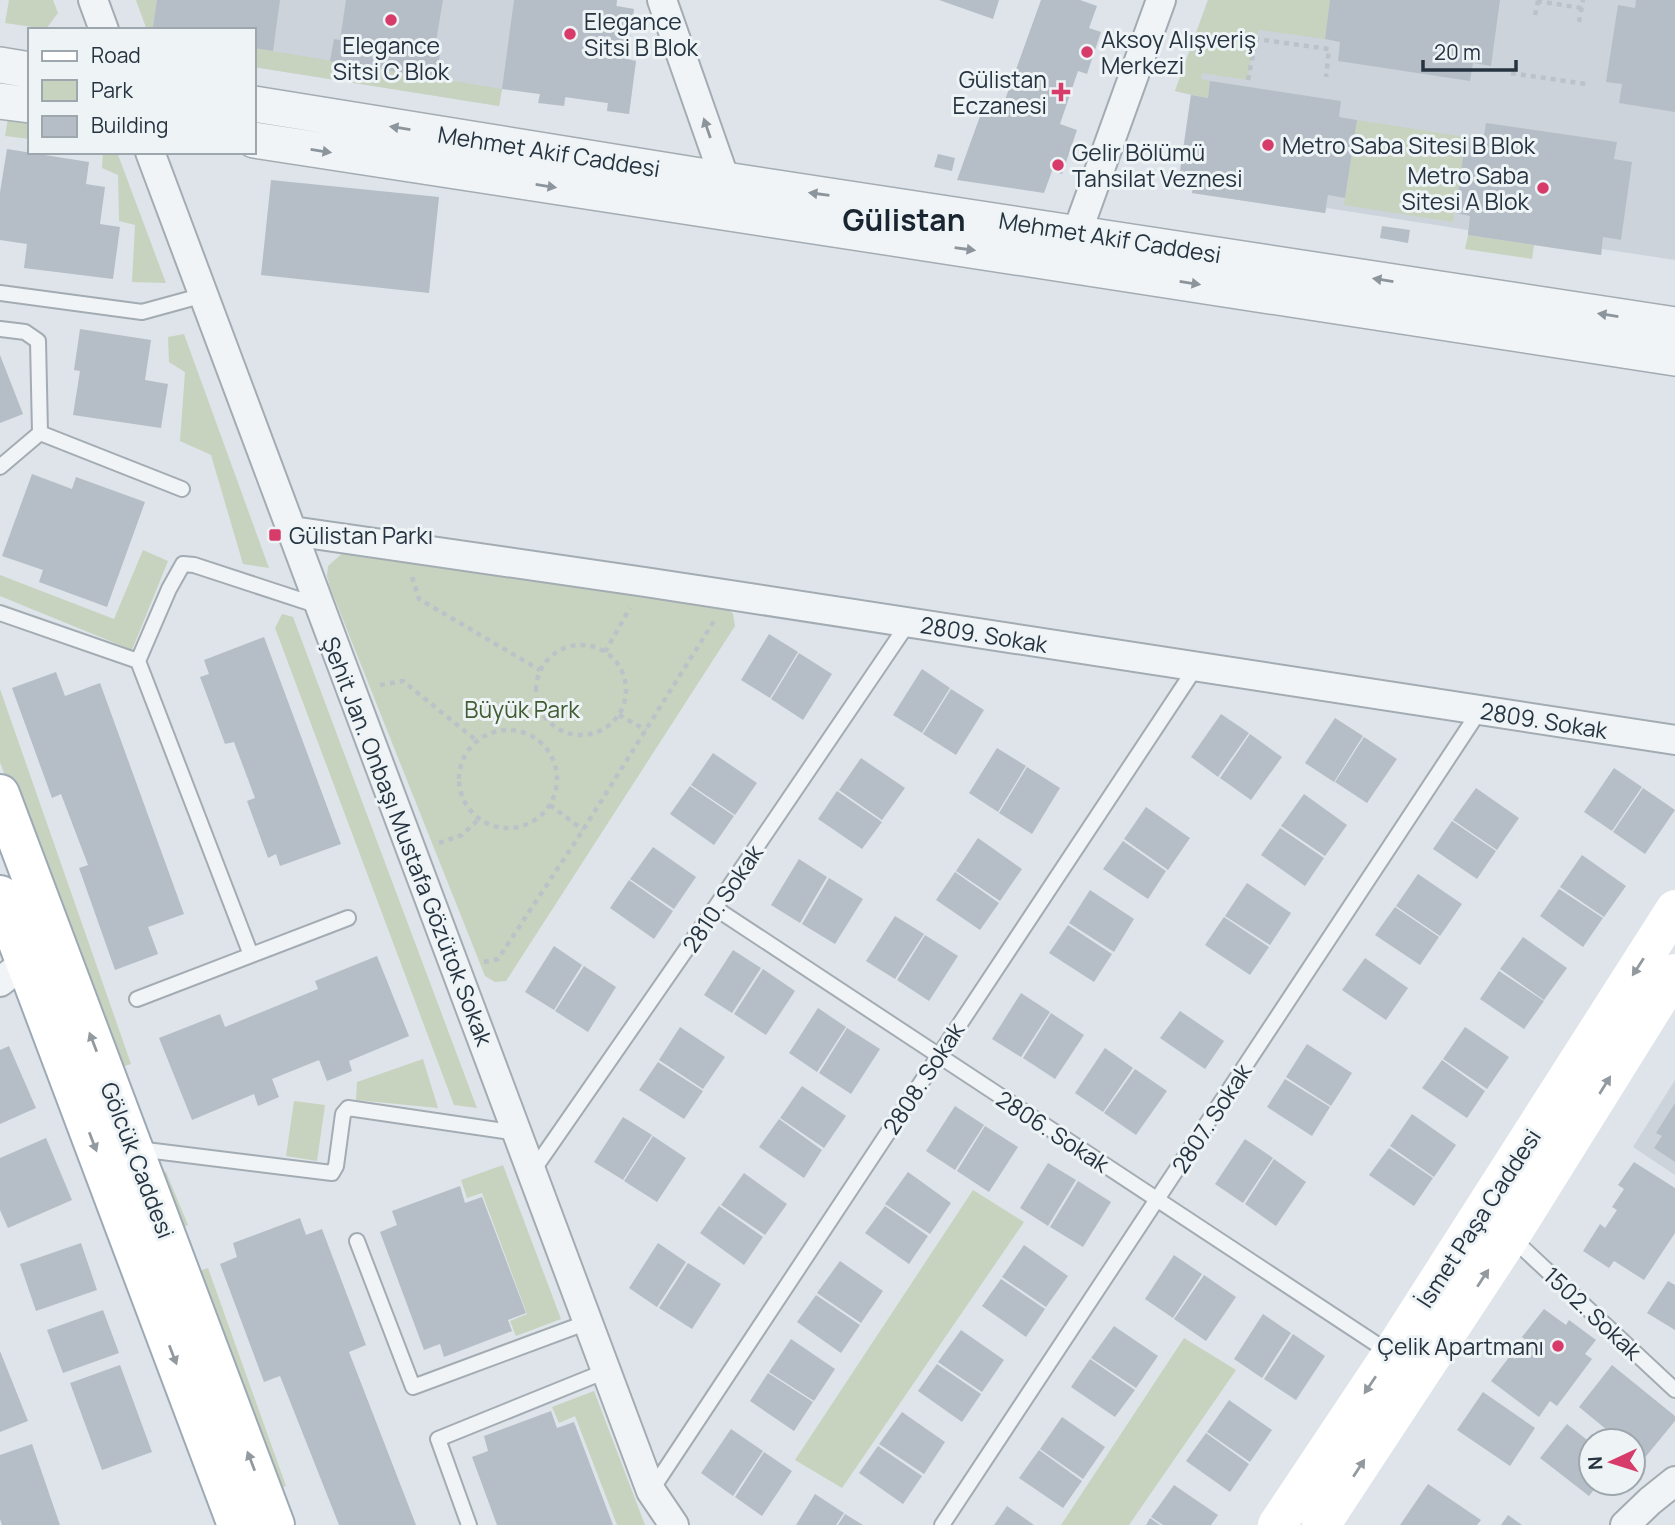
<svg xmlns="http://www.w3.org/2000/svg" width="1675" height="1525" font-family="Manrope,sans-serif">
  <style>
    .built { fill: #ccd3db }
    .green { fill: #c7d3bf }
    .building { fill: #b5bec6 }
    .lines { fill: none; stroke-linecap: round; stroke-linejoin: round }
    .service-casing { stroke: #a3acb3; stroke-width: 18 }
    .minor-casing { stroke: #a3acb3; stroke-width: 32 }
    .tertiary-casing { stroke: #a3acb3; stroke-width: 38 }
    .primary-casing { stroke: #9daab5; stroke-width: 42 }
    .path { stroke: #bcc2c8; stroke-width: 4.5; stroke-dasharray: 5 5; stroke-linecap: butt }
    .service { stroke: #f1f4f7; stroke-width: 14 }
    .minor { stroke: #f1f4f7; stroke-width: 28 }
    .tertiary { stroke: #f1f4f7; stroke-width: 35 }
    .secondary { stroke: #fff; stroke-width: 38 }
    .primary { stroke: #fff; stroke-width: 38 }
    .oneway { fill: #8c949c }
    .oneway2 { fill: #929aa0 }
    .poi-dot { fill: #d73b69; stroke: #eef3f6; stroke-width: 2.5 }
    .labels { text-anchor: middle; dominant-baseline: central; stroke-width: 6; stroke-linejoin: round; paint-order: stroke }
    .poi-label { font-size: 23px; fill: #263441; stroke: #eef3f6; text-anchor: start }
    .street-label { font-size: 23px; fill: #263441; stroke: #eef3f6 }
    .park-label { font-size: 23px; fill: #415d33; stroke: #eef3f6 }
    .district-label { font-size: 30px; font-weight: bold; fill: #192531; stroke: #eef3f6 }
  </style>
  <rect width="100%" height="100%" fill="#dee4e9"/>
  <path class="built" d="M136 0H617V6L634 9 627 59 636 61 629 114 607 111 608 103 566 97 564 106 540 94 502 89 499 106 254 67V30H147Z
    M1208 0H1675V260L1602 249 1601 255 1468 235V230L1327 208 1325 213 1192 193 1195 174 1180 171 1191 95 1175 91Z
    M1675 1080V1175L1633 1147Z"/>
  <path class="green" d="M9 0H53L58 13 46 29 5 23Z
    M136 0H157L153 27 169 30H147Z
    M1208 0H1330L1325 39 1259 30 1253 44 1248 80 1202 73 1201 79 1210 81 1208 98 1175 91Z
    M254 48 502 89 499 106 254 67Z
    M8 118 30 122V139L5 136Z
    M1357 120 1466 137 1453 222 1344 205Z
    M103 152H117L166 283 132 282 135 225 119 221 118 175 102 168Z
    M1468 235 1534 245 1532 259 1465 249Z
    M184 334 269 568 243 564 211 455 180 441 185 372 169 362 168 337Z
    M143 550 168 561 132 650 0 596V575L114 619Z
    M345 551 723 602 733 614 735 626 506 981 495 982 485 976 330 587 327 576 328 566Z
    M282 614 293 617 477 1108 454 1105 275 628Z
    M0 689 131 1064 112 1070 0 762Z
    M423 1059 438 1108 356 1100 357 1082Z
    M294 1101 325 1105 317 1161 286 1156Z
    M503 1165 561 1319 516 1336 510 1321 527 1314 482 1193 467 1198 461 1180Z
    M152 1171 166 1172 188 1225 175 1230Z
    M973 1190 1024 1222 842 1488 795 1460Z
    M208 1268 286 1486 272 1491 193 1273Z
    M1184 1338 1236 1370 1129 1525H1061Z
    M594 1391 645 1525H617L575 1416 559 1423 552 1407Z"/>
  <path class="building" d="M157 0H280L273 51 254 48V30H169L153 27Z
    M346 0H443L434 53 440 54 436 78 330 61 334 39 340 40Z
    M514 0H617L616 6 634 9 627 59 636 61 629 114 607 111 608 103 565 97 564 106 538 103 540 94 502 89Z
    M939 0H999L993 19Z
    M1041 0H1080L1097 6 1089 28 1101 32 1087 74 1078 71 1060 124 1077 130 1062 174 1052 171 1044 193 957 180 984 105 1001 111Z
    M1330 0H1500L1491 66 1473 63 1470 81 1338 61 1340 42 1325 39Z
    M1636 0H1675V112L1619 103 1622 84 1606 82 1618 5 1635 8Z
    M1210 81 1341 101 1339 117 1357 120 1345 198 1328 195 1325 213 1192 193 1195 173 1180 171 1191 95 1208 98Z
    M1486 123 1617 142 1614 159 1632 162 1621 240 1603 237 1601 255 1468 235 1470 216 1455 213 1466 137 1483 140Z
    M7 149 89 162 86 184 105 187 100 224 120 227 113 279 24 268 27 244 0 240V192Z
    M938 154 955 158 952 171 934 167Z
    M271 180 439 197 429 293 261 275Z
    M1382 226 1410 230 1408 243 1380 238Z
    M80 329 151 340 145 380 168 384 161 428 73 415 80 371 74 370Z
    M0 355 23 414 0 423Z
    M32 474 72 489 76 477 145 502 107 607 39 582 43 570 2 556Z
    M769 634 798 652 770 698 741 680Z
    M264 637 341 844 280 866 276 854 268 858 247 801 255 798 234 742 225 744 200 677 209 674 204 660Z
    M799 653 832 674 803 720 771 699Z
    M922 669 950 688 922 733 893 715Z
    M56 672 65 696 100 683 184 914 148 927 158 954 115 970 79 868 88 865 61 794 52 798 12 688Z
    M951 689 984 710 956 755 923 734Z
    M1221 714 1249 733 1218 777 1191 757Z
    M1335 718 1363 736 1334 782 1305 763Z
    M1250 734 1282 757 1251 800 1220 778Z
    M1364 737 1397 759 1367 803 1335 782Z
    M997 748 1026 766 998 812 969 793Z
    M713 753 757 783 735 815 691 785Z
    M861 758 905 788 882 820 839 790Z
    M1027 767 1060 788 1032 834 999 813Z
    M1614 768 1642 787 1612 831 1584 812Z
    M690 786 734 816 714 845 670 814Z
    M1476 788 1519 818 1497 850 1453 820Z
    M1643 788 1675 810 1645 854 1613 832Z
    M837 791 882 822 862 849 818 819Z
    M1304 794 1347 825 1325 856 1281 826Z
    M1146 807 1190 838 1168 870 1124 839Z
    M1452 821 1496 851 1477 879 1433 849Z
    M1280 828 1324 858 1305 886 1261 855Z
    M978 838 1022 869 1000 901 956 871Z
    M1123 841 1166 871 1148 899 1103 869Z
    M653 847 696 877 674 909 630 879Z
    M1582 855 1626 886 1604 917 1560 887Z
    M799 859 827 877 800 923 771 905Z
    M955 872 999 903 980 930 936 900Z
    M1418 874 1462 904 1440 936 1396 906Z
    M829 878 863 899 835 944 802 924Z
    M629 880 673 911 654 939 610 908Z
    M1247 883 1291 913 1270 945 1225 916Z
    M1559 889 1603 918 1583 947 1540 916Z
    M1090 890 1134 919 1114 952 1069 923Z
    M1395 907 1439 937 1420 965 1375 935Z
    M895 916 924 934 895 979 866 961Z
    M1224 917 1269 947 1250 975 1205 945Z
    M1068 925 1112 954 1094 982 1049 953Z
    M925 935 958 956 929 1001 897 980Z
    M1523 937 1567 968 1544 1000 1500 969Z
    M554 946 582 965 554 1010 525 992Z
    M733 950 761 968 732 1013 704 995Z
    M377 956 409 1036 349 1061 352 1071 327 1081 319 1060 272 1079 279 1097 258 1106 254 1094 192 1120 159 1038 220 1014 225 1027 318 989 315 981Z
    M1365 958 1408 988 1386 1020 1342 990Z
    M584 966 616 987 588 1032 555 1011Z
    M763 969 795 991 766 1035 734 1014Z
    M1499 971 1544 1001 1524 1029 1480 999Z
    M1021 993 1050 1012 1021 1057 992 1039Z
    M818 1008 846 1027 817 1072 789 1053Z
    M1180 1011 1224 1041 1205 1069 1160 1038Z
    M1051 1013 1084 1035 1055 1079 1023 1058Z
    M680 1027 725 1057 703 1089 659 1060Z
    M1465 1027 1509 1057 1487 1089 1443 1059Z
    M847 1028 880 1049 851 1094 819 1073Z
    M1307 1044 1352 1073 1331 1106 1286 1077Z
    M9 1046 36 1108 0 1124V1050Z
    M1105 1048 1133 1068 1103 1112 1075 1093Z
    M1442 1060 1485 1091 1467 1118 1422 1088Z
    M658 1062 703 1091 684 1119 639 1090Z
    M1135 1069 1167 1091 1136 1135 1104 1113Z
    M1285 1079 1330 1107 1312 1136 1267 1107Z
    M802 1086 846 1116 824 1148 780 1118Z
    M1675 1103V1162L1654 1148 1662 1136 1656 1133Z
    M955 1106 984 1125 955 1170 926 1151Z
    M1412 1114 1456 1145 1434 1177 1390 1146Z
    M623 1117 652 1135 623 1180 594 1162Z
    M779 1119 822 1150 804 1178 759 1147Z
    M985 1126 1018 1147 989 1192 957 1171Z
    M653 1136 686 1158 657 1202 624 1181Z
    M46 1138 72 1200 8 1228 0 1210V1158Z
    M1245 1139 1273 1158 1243 1203 1215 1184Z
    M1389 1148 1433 1178 1414 1206 1369 1175Z
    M1274 1159 1306 1182 1276 1226 1245 1204Z
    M1634 1162 1675 1188V1233L1644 1280 1614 1261 1609 1268 1583 1251 1600 1224 1605 1228 1617 1210 1612 1207 1624 1189 1618 1185Z
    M1048 1163 1076 1180 1048 1226 1020 1208Z
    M908 1172 951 1203 930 1234 885 1204Z
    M744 1173 787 1204 765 1235 721 1205Z
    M1078 1181 1111 1202 1083 1247 1050 1227Z
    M460 1186 465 1203 482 1197 526 1313 508 1320 512 1331 444 1357 440 1344 424 1350 380 1232 397 1225 392 1211Z
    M719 1206 763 1237 744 1265 700 1233Z
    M885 1206 928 1236 909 1264 865 1233Z
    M300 1218 306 1235 322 1229 366 1345 349 1352 416 1525H339L280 1376 264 1382 220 1264 237 1257 233 1243Z
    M81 1243 97 1290 36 1311 20 1264Z
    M658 1243 686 1262 657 1307 629 1288Z
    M1024 1245 1068 1276 1046 1307 1002 1277Z
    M1174 1255 1202 1274 1173 1318 1145 1299Z
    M840 1261 883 1291 861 1323 817 1293Z
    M688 1263 721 1284 692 1329 659 1308Z
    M1204 1275 1236 1297 1206 1341 1174 1319Z
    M1001 1279 1045 1309 1026 1337 982 1306Z
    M1668 1281 1675 1285V1330L1647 1313Z
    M816 1295 860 1325 841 1353 797 1322Z
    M1544 1309 1566 1325 1569 1320 1596 1340 1585 1354 1592 1359 1557 1406 1550 1401 1539 1417 1491 1381 1510 1356 1515 1359 1528 1342 1522 1337Z
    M103 1310 119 1353 63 1373 47 1330Z
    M1263 1314 1291 1333 1262 1378 1234 1359Z
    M1114 1326 1158 1356 1136 1388 1091 1358Z
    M961 1330 1004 1360 982 1392 938 1362Z
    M1293 1334 1325 1356 1296 1400 1264 1379Z
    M791 1339 835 1369 814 1401 769 1372Z
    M0 1351 28 1421 0 1432Z
    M1090 1359 1135 1390 1115 1417 1071 1387Z
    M937 1364 981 1394 962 1422 918 1391Z
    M120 1365 152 1452 102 1470 70 1383Z
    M1612 1365 1675 1416V1421L1638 1466 1633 1462V1441H1606L1612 1434 1579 1407Z
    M768 1373 813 1402 794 1431 750 1401Z
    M1483 1392 1535 1428 1510 1466 1457 1430Z
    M1229 1400 1272 1430 1250 1462 1207 1432Z
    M551 1411 557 1428 574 1422 613 1525H497L472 1457 488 1451 484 1436Z
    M902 1412 945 1442 924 1474 879 1444Z
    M1062 1417 1105 1447 1083 1479 1040 1449Z
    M1567 1424 1591 1443V1483H1599L1589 1496 1540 1458Z
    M731 1429 763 1451 733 1496 701 1473Z
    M1206 1433 1249 1464 1230 1492 1186 1461Z
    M32 1444 60 1525H2L0 1519V1455Z
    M878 1446 922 1476 903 1504 859 1473Z
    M1039 1450 1082 1481 1063 1508 1019 1478Z
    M764 1452 792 1471 762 1516 735 1497Z
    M1428 1484 1481 1520 1477 1525H1400Z
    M1174 1485 1218 1515 1211 1525H1163L1151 1517Z
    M815 1494 844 1513 836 1525H796Z
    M1007 1506 1034 1525H994Z
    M845 1514 863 1525H838Z
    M1508 1515 1522 1525H1501Z
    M1150 1518 1160 1525H1146Z"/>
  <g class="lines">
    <defs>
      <path id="service" d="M0 293 142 312 204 295
        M0 329 25 332 38 341 40 433 0 467
        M40 433 182 489
        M0 613 138 661 169 589 183 564 194 565 319 606
        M138 661 251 955
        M715 908 1390 1353
        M137 999 348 918
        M138 1149 332 1173 336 1166 343 1114 348 1108 518 1133
        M532 1172 715 908 909 622
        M1512 1238 1675 1390
        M357 1241 413 1387 588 1322
        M651 1491 1196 667
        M469 1525 438 1439 606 1371
        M942 1525 1480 710"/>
      <path id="minor" d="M93 0 104 30
        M662 0 731 197
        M150 152 651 1491 674 1525
        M1070 252 1161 0
        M292 531 645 582 1675 740
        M0 982 25 962
        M1625 1525 1650 1501 1675 1481"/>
      <path id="tertiary" d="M0 65 30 70
        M0 101 30 105
        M254 104 725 180 1675 325
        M254 140 1675 358"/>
      <path id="primary" d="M0 794 275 1525
        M0 895 237 1525"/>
    </defs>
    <use href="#service" class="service-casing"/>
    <use href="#minor" class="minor-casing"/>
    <use href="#tertiary" class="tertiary-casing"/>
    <use href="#primary" class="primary-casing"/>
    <path class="path" d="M1537 1 1582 8
      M1535 15 1538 1
      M1579 22 1583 0
      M1511 73 1586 84
      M1248 80 1256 39 1329 49 1326 77
      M412 577 419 599 540 670
      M536 690a45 45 0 1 1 90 0a45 45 0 1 1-90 0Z
      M605 652 630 608
      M380 685 403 681 477 741
      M619 715 646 730
      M459 779a49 49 0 1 1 98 0a49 49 0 1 1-98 0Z
      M550 805 583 830
      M439 843 462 835 479 819
      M484 962 498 959 583 830 714 621"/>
    <use href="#service" class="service"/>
    <use href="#minor" class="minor"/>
    <use href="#tertiary" class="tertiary"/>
    <path class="secondary" d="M1277 1525 1391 1354 1675 909
      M1321 1525 1511 1236 1675 973"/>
    <use href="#primary" class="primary"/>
  </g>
  <defs><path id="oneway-solid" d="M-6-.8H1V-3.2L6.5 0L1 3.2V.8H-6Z" transform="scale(1.75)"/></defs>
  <g class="oneway">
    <use href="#oneway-solid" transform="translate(400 128) rotate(-171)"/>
    <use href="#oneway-solid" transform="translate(707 128) rotate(-109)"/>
    <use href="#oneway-solid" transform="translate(321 151) rotate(9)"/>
    <use href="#oneway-solid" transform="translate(546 186) rotate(9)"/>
    <use href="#oneway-solid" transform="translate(819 194) rotate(-172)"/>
    <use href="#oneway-solid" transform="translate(965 249) rotate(8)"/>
    <use href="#oneway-solid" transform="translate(1383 280) rotate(-171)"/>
    <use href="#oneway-solid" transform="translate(1190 283) rotate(9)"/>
    <use href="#oneway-solid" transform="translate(1608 315) rotate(-171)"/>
  </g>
  <g class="oneway2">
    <use href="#oneway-solid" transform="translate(1638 967) rotate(123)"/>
    <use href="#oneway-solid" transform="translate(93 1042) rotate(-111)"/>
    <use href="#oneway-solid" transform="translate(1605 1085) rotate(-58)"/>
    <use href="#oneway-solid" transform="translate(93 1142) rotate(69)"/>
    <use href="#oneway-solid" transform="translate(1483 1278) rotate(-57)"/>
    <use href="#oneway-solid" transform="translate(173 1355) rotate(69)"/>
    <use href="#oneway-solid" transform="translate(1370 1385) rotate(124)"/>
    <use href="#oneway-solid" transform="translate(251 1461) rotate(-111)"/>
    <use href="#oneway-solid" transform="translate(1359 1468) rotate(-57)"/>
  </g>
  <g class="poi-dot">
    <circle cx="391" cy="20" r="7"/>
    <circle cx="570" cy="34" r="7"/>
    <circle cx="1087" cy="52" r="7"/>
    <path d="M1057.5 81.5h7v7h7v7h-7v7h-7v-7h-7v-7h7z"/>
    <circle cx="1268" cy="145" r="7"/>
    <circle cx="1058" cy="165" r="7"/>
    <circle cx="1543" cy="188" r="7"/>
    <rect x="268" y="528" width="14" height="14" rx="3.5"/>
    <circle cx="1558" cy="1346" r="7"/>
  </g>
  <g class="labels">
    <g class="poi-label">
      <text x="584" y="21">Elegance<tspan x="584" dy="26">Sitsi B Blok</tspan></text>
      <text x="1101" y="39">Aksoy Alışveriş<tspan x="1101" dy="26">Merkezi</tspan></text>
      <text x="391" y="45" text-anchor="middle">Elegance<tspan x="391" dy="26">Sitsi C Blok</tspan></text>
      <text x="1047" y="79" text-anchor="end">Gülistan<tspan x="1047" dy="26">Eczanesi</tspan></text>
      <text x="1282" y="145">Metro Saba Sitesi B Blok</text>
      <text x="1072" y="152">Gelir Bölümü<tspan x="1072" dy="26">Tahsilat Veznesi</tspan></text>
      <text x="1529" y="175" text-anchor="end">Metro Saba<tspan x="1529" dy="26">Sitesi A Blok</tspan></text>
      <text x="289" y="535">Gülistan Parkı</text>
      <text x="1544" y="1346" text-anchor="end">Çelik Apartmanı</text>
    </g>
    <g class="street-label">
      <text transform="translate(549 151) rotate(9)">Mehmet Akif Caddesi</text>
      <text transform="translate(1110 237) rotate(9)">Mehmet Akif Caddesi</text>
      <text transform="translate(984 634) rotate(9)">2809. Sokak</text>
      <text transform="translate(1544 720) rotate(9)">2809. Sokak</text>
      <text transform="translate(408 841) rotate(69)">Şehit Jan. Onbaşı Mustafa Gözütok Sokak</text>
      <text transform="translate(722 898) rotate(-56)">2810. Sokak</text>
      <text transform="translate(923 1078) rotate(-57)">2808. Sokak</text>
      <text transform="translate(1211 1118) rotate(-57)">2807. Sokak</text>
      <text transform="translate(1053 1131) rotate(33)">2806. Sokak</text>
      <text transform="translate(138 1160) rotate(69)">Gölcük Caddesi</text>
      <text transform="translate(1478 1218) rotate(-57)">İsmet Paşa Caddesi</text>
      <text transform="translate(1593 1313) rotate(43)">1502. Sokak</text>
    </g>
    <g class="park-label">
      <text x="522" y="709">Büyük Park</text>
    </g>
    <g class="district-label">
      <text x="904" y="219">Gülistan</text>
    </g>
  </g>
  <rect x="28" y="28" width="228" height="126" fill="#eef3f6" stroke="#9ea7ae" stroke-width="2"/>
  <rect x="42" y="51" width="35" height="10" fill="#ffffff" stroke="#9ea7ae" stroke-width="2"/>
  <text x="91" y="63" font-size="21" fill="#263441">Road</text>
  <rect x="42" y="80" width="35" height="21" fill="#c7d3bf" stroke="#9ea7ae" stroke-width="2"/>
  <text x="91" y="98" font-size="21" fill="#263441">Park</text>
  <rect x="42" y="116" width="35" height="21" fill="#b5bec6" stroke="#9ea7ae" stroke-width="2"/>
  <text x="91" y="133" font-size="21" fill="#263441">Building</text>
  <g transform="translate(1612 1462) rotate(266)"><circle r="33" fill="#eef3f6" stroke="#9ea7ae" stroke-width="2"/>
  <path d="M0-5L12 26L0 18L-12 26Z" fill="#d73b69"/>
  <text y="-10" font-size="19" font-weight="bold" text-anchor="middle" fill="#263441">N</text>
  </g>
  <path d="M1423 60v10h93v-10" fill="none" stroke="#263441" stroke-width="3.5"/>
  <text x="1434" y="60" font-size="21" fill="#263441" stroke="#eef3f6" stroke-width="5" paint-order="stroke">20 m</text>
</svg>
